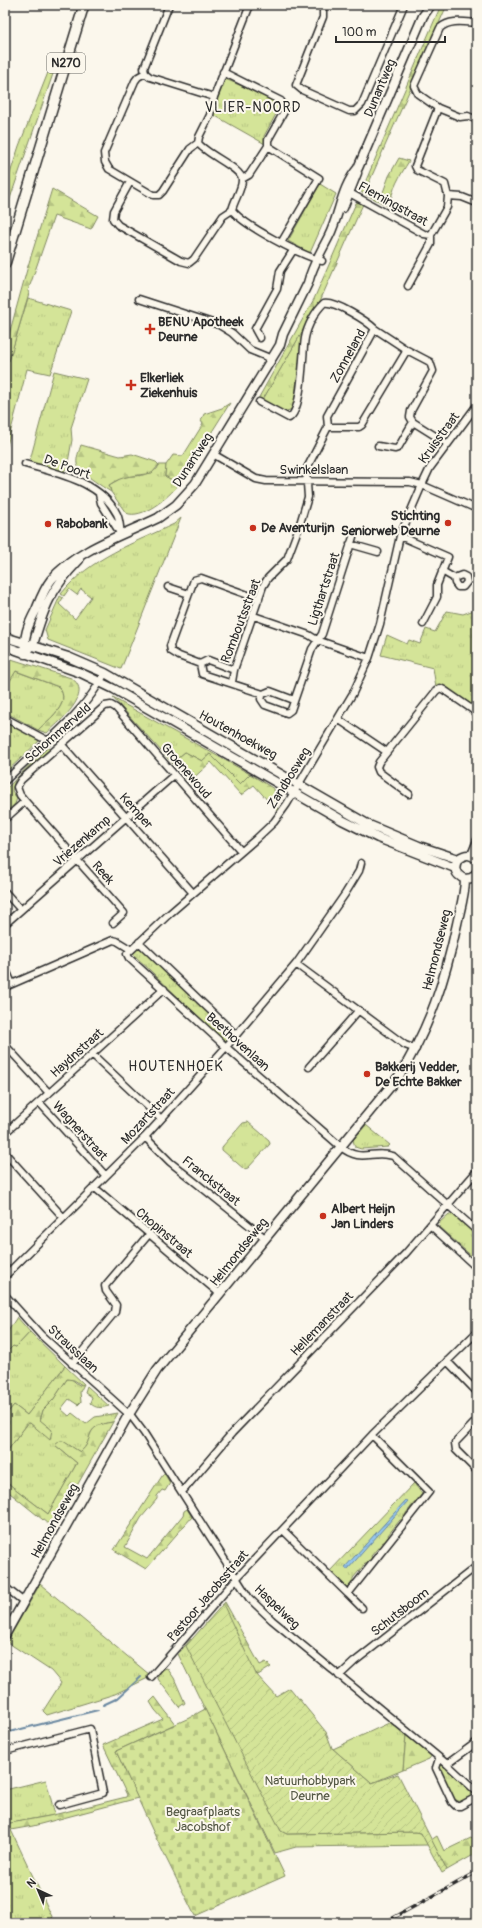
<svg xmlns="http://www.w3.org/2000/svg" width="482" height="1928" font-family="Pangolin,sans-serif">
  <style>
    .grass { fill: url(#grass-tufts); stroke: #808862 }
    .forest { fill: url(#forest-firs); stroke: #808862 }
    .cemetery { fill: url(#cemetery-stones); stroke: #808862 }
    .garden { fill: url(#garden-furrows); stroke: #808862 }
    .water { fill: url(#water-waves); stroke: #6a88a1 }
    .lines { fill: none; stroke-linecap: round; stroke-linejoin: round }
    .stream { stroke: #6a88a1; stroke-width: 2 }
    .street-casing { stroke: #2b2b2b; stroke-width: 9 }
    .secondary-casing { stroke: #2b2b2b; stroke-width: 11 }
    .primary-casing { stroke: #2b2b2b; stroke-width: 12 }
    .street { stroke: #fbf7ec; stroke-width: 6 }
    .secondary { stroke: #fbf7ec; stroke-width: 8 }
    .primary { stroke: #fbf7ec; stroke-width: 9 }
    .rail-casing { stroke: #2b2b2b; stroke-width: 3.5 }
    .rail { stroke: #fbf7ec; stroke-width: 2; stroke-dasharray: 6; stroke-linecap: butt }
    .poi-dot { fill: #c8321e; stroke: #fbf7ec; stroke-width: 1.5 }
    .labels { text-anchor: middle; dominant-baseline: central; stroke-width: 4; stroke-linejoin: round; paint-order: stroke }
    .shield { fill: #fbf7ec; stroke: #696865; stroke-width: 1 }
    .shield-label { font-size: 12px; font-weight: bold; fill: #2b2b2b }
    .street-label { font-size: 13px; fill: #2b2b2b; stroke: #fbf7ec }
    .poi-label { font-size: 13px; font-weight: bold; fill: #2b2b2b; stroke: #fbf7ec; text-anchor: start }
    .park-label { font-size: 13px; fill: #555946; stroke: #fbf7ec }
    .neighbourhood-label { font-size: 14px; letter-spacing: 1px; fill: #2b2b2b; stroke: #fbf7ec }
  </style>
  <defs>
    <pattern id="grass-tufts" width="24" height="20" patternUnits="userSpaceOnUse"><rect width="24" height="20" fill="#d4e498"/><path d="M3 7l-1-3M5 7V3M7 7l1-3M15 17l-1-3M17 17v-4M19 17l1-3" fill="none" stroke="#b6c483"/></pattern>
    <pattern id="forest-firs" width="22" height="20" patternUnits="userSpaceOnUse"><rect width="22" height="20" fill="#d4e498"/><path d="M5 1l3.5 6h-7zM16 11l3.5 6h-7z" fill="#b6c483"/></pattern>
    <pattern id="cemetery-stones" width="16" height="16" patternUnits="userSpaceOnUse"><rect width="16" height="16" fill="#d4e498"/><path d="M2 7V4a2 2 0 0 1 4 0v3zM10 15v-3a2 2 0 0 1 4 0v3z" fill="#b6c483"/></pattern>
    <pattern id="garden-furrows" width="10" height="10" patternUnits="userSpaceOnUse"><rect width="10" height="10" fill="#d4e498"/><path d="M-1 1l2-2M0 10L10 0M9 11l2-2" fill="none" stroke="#b6c483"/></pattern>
    <pattern id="water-waves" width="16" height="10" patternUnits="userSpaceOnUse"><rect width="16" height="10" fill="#94c6f0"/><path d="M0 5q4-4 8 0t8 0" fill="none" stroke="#80aace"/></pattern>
  </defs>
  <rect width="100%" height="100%" fill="#fbf7ec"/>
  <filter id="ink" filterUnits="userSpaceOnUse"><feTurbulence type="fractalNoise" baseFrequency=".025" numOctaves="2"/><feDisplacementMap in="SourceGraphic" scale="8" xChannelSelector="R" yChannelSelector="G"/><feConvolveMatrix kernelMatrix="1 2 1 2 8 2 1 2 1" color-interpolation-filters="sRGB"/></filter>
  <g filter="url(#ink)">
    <path class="grass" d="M49 70 54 71 5 213V189L19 146Z
      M223 78 279 102 281 105 264 136 265 144 212 114Z
      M320 184 336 194 310 253 288 241Z
      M28 298 71 311 50 374 27 369 5 453V359L9 360Z
      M303 330 294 405 290 410 283 412 262 401Z
      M54 371 87 379 71 428 72 440 67 468 63 472 33 464 30 460Z
      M159 465H166L165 476 179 484C169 497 142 520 126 513L111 492 109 485 123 477 143 475 157 469Z
      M181 518 121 669 48 640 45 630 60 596 63 598 59 604 75 619 91 597 81 589 77 595 69 589 64 596 61 594C90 558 134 543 174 524Z
      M477 609V709L445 686 441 685 436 687 433 668 381 655 387 635 407 644 409 640 420 644 426 629 435 632 447 611 463 614Z
      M15 671 59 687C72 704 49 719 38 730L5 712V689Z
      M113 698 250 774 240 784 210 754 202 761 185 752 172 763Z
      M5 719 38 738 39 741 5 773Z
      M47 747 50 749 15 780 12 791 17 798 15 804 5 813V790Z
      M140 946 234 1036 226 1043 133 954Z
      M248 1122 269 1140 270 1144 248 1168 244 1169 222 1150V1147L243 1123Z
      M366 1125 390 1145 388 1147 361 1149 355 1147 353 1140Z
      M449 1214 456 1215 477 1235V1261L439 1227 440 1222Z
      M30 1332 65 1366 27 1415 14 1405 5 1416V1354L13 1346 16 1347Z
      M70 1378 79 1385 84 1384 80 1392 81 1402 78 1405 69 1399 61 1409 69 1416 72 1413 86 1424 95 1417 118 1413 113 1422C81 1426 96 1440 80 1452L62 1441 55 1445 77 1463 48 1514 5 1481V1454L28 1423H30L51 1439 49 1427 40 1421 43 1410 53 1400 67 1379Z
      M87 1386 109 1406C101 1408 96 1409 90 1403L92 1397 85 1392Z
      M414 1483 422 1494 406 1513V1516L403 1520H400L388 1535 389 1538 386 1542H383L371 1556 372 1559 368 1564H365L353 1578C353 1583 351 1587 346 1587L344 1586 329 1572Z
      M40 1584 150 1675 148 1678 115 1694 47 1715 43 1711 61 1683 51 1671 7 1642Z
      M191 1639 281 1831 287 1834 416 1832 421 1833 428 1845 296 1847 275 1853 178 1654Z
      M167 1668 174 1678 185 1703 179 1707 158 1679C158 1673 160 1670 167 1668Z
      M391 1722 406 1735 403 1770 372 1783 333 1749Z
      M441 1763 474 1792 468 1799 461 1802 454 1799 439 1769V1765Z
      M46 1780 55 1815 5 1824V1790Z
      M11 1830 55 1923H5V1831Z"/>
    <path class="forest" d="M441 5H447L367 187 382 195 389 176 399 158 409 161C400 176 391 189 390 207L361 192Z
      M52 189 98 216 91 229 54 216 28 291 29 293 9 361 5 359V349L28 266Z
      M359 202 363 204 320 301 262 401 258 399 314 299 356 203Z
      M230 403 179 484 165 476 166 465 173 455 183 456 203 424 201 421 204 414 222 408Z
      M81 445 120 456 132 454 156 462 159 465 152 473C135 476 123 475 109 485L111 492C103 487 79 472 77 464 76 458 79 451 81 445Z
      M5 657 71 678C95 693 59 722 47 733L38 730C49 719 72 704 59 687L16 671 5 689Z
      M185 752 202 761 210 754 240 784 250 774 274 789 278 812 254 785 241 795 211 762 189 782 172 763Z
      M17 1317 30 1332 16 1347 13 1346 5 1354V1336Z
      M65 1366 84 1384 82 1385 74 1380 67 1379 53 1400 43 1410 40 1420 52 1430 50 1440 30 1423H28L5 1454V1427L9 1422 5 1416 14 1405 27 1415Z
      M113 1422 53 1528 5 1489V1481L48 1514 77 1463 55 1445 60 1441H63L80 1452C96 1440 81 1426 113 1422Z
      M164 1473 170 1483 165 1491 162 1490 157 1496V1499L141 1518 125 1547 147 1559 183 1515 184 1511 187 1509 192 1517 146 1569 114 1550Z
      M225 1602 260 1665 266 1662 271 1667 258 1675 205 1625Z
      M155 1697 175 1724 116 1751 138 1798 33 1826 5 1831V1824L49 1816 126 1797 127 1795 103 1745 163 1719 155 1710 150 1702Z
      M406 1735 432 1755 429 1759 403 1770Z
      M477 1835V1853L447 1870 431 1840 437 1836 444 1851Z"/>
    <path class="cemetery" d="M205 1709 285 1876 195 1916 156 1838 116 1751 189 1718Z"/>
    <path class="garden" d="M223 1604 256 1674 276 1696 290 1688 326 1732 332 1748 372 1783 398 1774 447 1870 442 1873 421 1833 416 1832 287 1834 281 1831 186 1646Z"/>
    <path class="water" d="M406 1500 408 1501 348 1569H346L345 1567Z"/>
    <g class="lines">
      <path class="stream" d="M103 1705 118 1698 141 1677
        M5 1733 98 1710"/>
      <defs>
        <path id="street" d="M169 5 144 68 145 73 150 77 214 97
          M250 5 214 97 210 115 199 137 198 143C207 155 242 168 242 180 242 190 234 200 232 210 244 226 301 255 322 261
          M323 5V17L296 85 302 90 349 111H355L362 104 404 5
          M223 72 281 101 285 110 268 140V146L319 178 281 243
          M145 73 138 77 135 81 104 153 105 162 109 169 153 195H159L163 191 190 149 198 143
          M438 108 460 117 468 116 477 120
          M242 179 249 175 268 146
          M130 182 114 211 113 219 118 225 181 261 189 263 194 259 223 216 232 210
          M346 191 424 234 431 235
          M448 196 462 197 477 203
          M408 286 431 244V235L447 207 448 196 445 184 417 170 415 166 438 108 418 94 414 86 440 28C450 19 464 22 477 23
          M139 299 219 325 232 333 250 350 272 359
          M260 338 255 329 277 289 280 271 294 249
          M259 402 289 418C303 410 302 355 305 338 307 327 315 311 324 303 335 301 367 321 375 329
          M477 405 430 468 422 485 400 536 380 624 369 658 353 693 287 804 274 822 256 839 168 915 127 954 129 958 226 1047 341 1147C362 1164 372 1149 393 1156L477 1231
          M328 427H359L362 425 407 350 430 362 433 371 411 411 410 417 413 422 448 444
          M378 446 395 449 398 448 413 422
          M213 454 256 479 266 481 410 482 422 485 477 509
          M25 464C58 474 100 481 117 514 120 520 120 528 121 535
          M99 494 101 503 120 533
          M400 536 448 557 437 585V597L423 624
          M350 544 378 552
          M442 571 454 578 455 583 458 587H463L467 582 466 577 462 575 454 578
          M168 587 189 594
          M254 616 309 635 317 640 369 658
          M200 664 179 656 171 651 170 646 194 580 201 578 259 599
          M234 670 208 660 200 664 202 674 263 694 270 691 294 700
          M232 682 234 670 263 586 268 578 287 559 299 527 308 497 306 470 328 427 327 416 375 329 407 350
          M263 694 261 699 265 705 287 713 291 710 312 649 322 634 353 537
          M5 718 48 741
          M338 719 387 752
          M62 745 193 893
          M5 781C40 746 82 717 105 673
          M409 794 379 772 377 767 379 762 436 691 440 688 444 690 473 710 477 716
          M25 801 124 913 113 923
          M5 819 25 801 20 795 17 787 21 780 105 706 111 705 116 708 241 851
          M471 855 477 840
          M5 892 21 910
          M5 924 174 775
          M139 942 236 1035
          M296 964 405 1045 416 1049
          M5 967 12 984
          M5 987 113 940 117 941 130 949
          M5 1045 49 1093
          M92 1054 161 1119
          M309 1067 359 1010
          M39 1102 105 1175
          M5 1133 164 989
          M145 1137 170 1162 265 1238
          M5 1153 63 1217
          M94 1187 220 1294
          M430 1225 477 1268
          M5 1276 145 1137 226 1047 296 964 345 894 359 871 361 863
          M5 1295 41 1335 132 1417 144 1433 249 1598 272 1620 447 1764 477 1792
          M447 1361 477 1392
          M72 1364 115 1312 116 1305 106 1291 105 1286 149 1234
          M477 1420 455 1443 456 1450 477 1471
          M182 1492 232 1433 406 1253 477 1171
          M283 1530 348 1594 429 1492 372 1435
          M5 1587 24 1602
          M348 1594 362 1608
          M339 1676 354 1662 477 1566
          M151 1677 236 1579 372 1435 477 1332
          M5 1751 90 1729 103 1793 59 1805
          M439 1759 436 1768 452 1802 456 1806H460L477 1797
          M447 1764 477 1742"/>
        <path id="secondary" d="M343 208 357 173
          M5 637 68 657 105 673 369 825 419 846 458 859
          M5 646 81 673 114 689 342 820 378 838 455 868
          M30 648 33 645C44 607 50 590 79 560
          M25 654C23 637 28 625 36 610 40 600 44 589 51 580 74 551 125 534 158 518L176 505 195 484 280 345 283 334 308 283C312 266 321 252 329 236 340 214 341 188 358 168L423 16 431 5
          M477 860C471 853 465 854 458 859 453 868 455 875 465 879L472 878 477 872
          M5 1635 126 1419 157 1370 399 1076C430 1027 445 980 457 924 460 910 465 894 465 879"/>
        <path id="primary" d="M5 264 84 5"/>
      </defs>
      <use href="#street" class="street-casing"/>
      <use href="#secondary" class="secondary-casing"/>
      <use href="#primary" class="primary-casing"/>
      <use href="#street" class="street"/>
      <use href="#secondary" class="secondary"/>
      <use href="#primary" class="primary"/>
      <defs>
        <path id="rail" d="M384 1923 477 1872"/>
      </defs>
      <use href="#rail" class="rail-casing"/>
      <use href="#rail" class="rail"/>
    </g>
  </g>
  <g class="poi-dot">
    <path d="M148 323h4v4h4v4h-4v4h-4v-4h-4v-4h4z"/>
    <path d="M129 379h4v4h4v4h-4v4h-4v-4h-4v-4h4z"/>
    <circle cx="448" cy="523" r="4"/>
    <circle cx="48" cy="524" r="4"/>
    <circle cx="253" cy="528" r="4"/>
    <circle cx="367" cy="1074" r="4"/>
    <circle cx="323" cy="1216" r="4"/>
  </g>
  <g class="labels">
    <rect class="shield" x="47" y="53" width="38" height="20" rx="3"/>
    <g class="shield-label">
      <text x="66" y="63">N270</text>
    </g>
    <g class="street-label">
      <text transform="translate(380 88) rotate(-67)">Dunantweg</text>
      <text transform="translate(393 204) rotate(29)">Flemingstraat</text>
      <text transform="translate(348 356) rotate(-61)">Zonneland</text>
      <text transform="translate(439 438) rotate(-54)">Kruisstraat</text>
      <text transform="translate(193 460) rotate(-57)">Dunantweg</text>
      <text transform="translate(67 467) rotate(20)">De Poort</text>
      <text x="314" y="470">Swinkelslaan</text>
      <text transform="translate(324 589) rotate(-72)">Ligthartstraat</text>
      <text transform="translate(241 621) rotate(-69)">Romboutsstraat</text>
      <text transform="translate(58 733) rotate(-41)">Schommerveld</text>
      <text transform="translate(238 735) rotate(29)">Houtenhoekweg</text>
      <text transform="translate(186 771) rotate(49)">Groenewoud</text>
      <text transform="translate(289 778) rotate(-58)">Zandbosweg</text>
      <text transform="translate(136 811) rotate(48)">Kemper</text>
      <text transform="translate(82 841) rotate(-41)">Vriezenkamp</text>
      <text transform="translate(103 873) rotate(48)">Reek</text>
      <text transform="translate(437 950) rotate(-76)">Helmondseweg</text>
      <text transform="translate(238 1042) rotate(42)">Beethovenlaan</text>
      <text transform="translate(77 1053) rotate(-42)">Haydnstraat</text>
      <text transform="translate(148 1116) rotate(-47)">Mozartstraat</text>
      <text transform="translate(80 1131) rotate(48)">Wagnerstraat</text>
      <text transform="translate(211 1181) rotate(39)">Franckstraat</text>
      <text transform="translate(164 1233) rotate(40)">Chopinstraat</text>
      <text transform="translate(239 1252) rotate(-51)">Helmondseweg</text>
      <text transform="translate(322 1324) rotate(-46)">Hellemanstraat</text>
      <text transform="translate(73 1349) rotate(43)">Strausslaan</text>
      <text transform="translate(55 1521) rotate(-61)">Helmondseweg</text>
      <text transform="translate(208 1596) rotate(-49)">Pastoor Jacobsstraat</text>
      <text transform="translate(277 1607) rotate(44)">Haspelweg</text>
      <text transform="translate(400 1612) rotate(-38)">Schutsboom</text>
    </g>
    <g class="poi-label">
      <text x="158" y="322">BENU Apotheek<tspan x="158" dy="15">Deurne</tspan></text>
      <text x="140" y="378">Elkerliek<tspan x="140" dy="15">Ziekenhuis</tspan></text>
      <text x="440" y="516" text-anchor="end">Stichting<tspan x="440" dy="15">Seniorweb Deurne</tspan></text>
      <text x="56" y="524">Rabobank</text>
      <text x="261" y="528">De Aventurijn</text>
      <text x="375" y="1067">Bakkerij Vedder,<tspan x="375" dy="15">De Echte Bakker</tspan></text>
      <text x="331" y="1209">Albert Heijn<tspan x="331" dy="15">Jan Linders</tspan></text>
    </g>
    <g class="park-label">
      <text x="310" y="1781">Natuurhobbypark<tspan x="310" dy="15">Deurne</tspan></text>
      <text x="203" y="1812">Begraafplaats<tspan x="203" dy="15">Jacobshof</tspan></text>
    </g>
    <g class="neighbourhood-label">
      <text x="253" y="107">VLIER-NOORD</text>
      <text x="176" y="1066">HOUTENHOEK</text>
    </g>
  </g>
  <rect width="482" height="1928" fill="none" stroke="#fbf7ec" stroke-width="20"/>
  <rect x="10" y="10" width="462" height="1908" fill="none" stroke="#2b2b2b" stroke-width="1.5" filter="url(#ink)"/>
  <g transform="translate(38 1890) rotate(316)" stroke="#fbf7ec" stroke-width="3" paint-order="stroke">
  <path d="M0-3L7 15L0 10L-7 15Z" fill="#2b2b2b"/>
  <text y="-6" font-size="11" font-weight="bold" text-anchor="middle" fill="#2b2b2b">N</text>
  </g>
  <path d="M336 36v6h109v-6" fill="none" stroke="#2b2b2b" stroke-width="2"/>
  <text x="342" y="36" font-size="12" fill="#2b2b2b" stroke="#fbf7ec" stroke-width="3" paint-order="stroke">100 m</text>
</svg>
